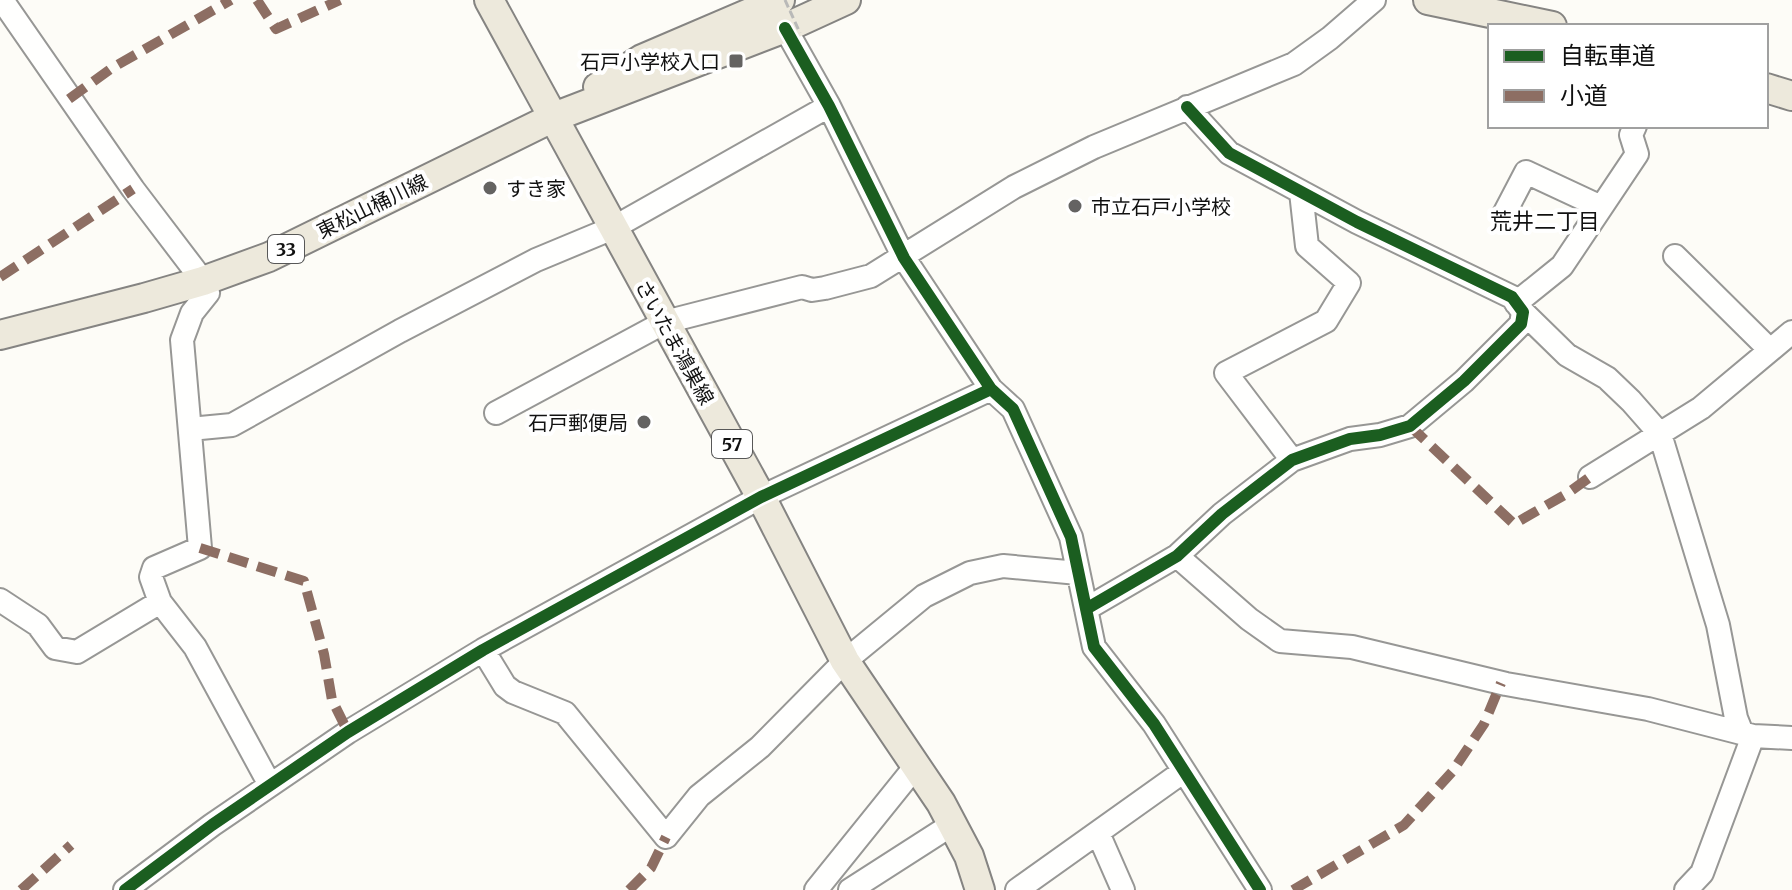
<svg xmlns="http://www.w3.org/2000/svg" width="1792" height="890" font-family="Merriweather,'Noto Sans JP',serif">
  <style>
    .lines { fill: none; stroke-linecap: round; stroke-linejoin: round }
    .minor-casing { stroke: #979795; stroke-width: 26 }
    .major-casing { stroke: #858482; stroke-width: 32 }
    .minor { stroke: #fffffe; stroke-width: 22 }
    .major { stroke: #ede9dc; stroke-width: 28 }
    .path-bridge { stroke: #b9b9b8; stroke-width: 3; stroke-dasharray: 8 4; stroke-linecap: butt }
    .quiet { stroke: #8d6e63; stroke-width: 10; stroke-dasharray: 20 10; stroke-linecap: butt }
    .cycleway-casing { stroke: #fff; stroke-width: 17 }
    .cycleway { stroke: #1b5e20; stroke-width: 12 }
    .poi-dot { fill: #646362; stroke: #fff; stroke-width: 3 }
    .labels { text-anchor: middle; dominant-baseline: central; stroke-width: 8; stroke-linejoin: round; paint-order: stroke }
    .shield { fill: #fff; stroke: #585858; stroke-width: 2 }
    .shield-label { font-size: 18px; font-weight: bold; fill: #111 }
    .poi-label { font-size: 20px; fill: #111; stroke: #fff; text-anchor: end }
    .street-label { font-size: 20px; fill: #111; stroke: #fff }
    .neighbourhood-label { font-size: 22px; fill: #111; stroke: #fff }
  </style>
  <rect width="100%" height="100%" fill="#fdfcf7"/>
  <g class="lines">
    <defs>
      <path id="minor" d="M2 0 133 189 203 281 208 293 192 313 182 340 200 548 154 568 151 577 160 602
        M785 28 829 106 904 258 991 389 1013 409 1071 537 1094 647 1154 724 1260 890
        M1503 216 1526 172 1601 207
        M1675 256 1770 350
        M1516 303 1562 266 1637 154 1631 135 1635 126
        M1523 312 1567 355 1607 378 1631 401 1660 434 1718 625 1736 718 1742 733
        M496 413 665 322 802 287 812 290 825 288 871 276 1014 187 1094 147 1294 64 1330 38 1374 0
        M190 429 232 425 400 331 536 260 613 228 829 106
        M1292 460 1226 373 1326 321 1349 283 1307 246 1301 192
        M1590 477 1701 408 1792 332
        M1177 556 1249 619 1280 641 1352 647 1506 684 1648 709 1753 736 1792 738
        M0 600 38 625 55 648 77 652 160 602 195 647 270 785
        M1086 609 1177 556 1222 514 1292 460 1350 439 1380 435 1410 426 1464 381 1521 324 1523 312 1512 297 1357 222 1229 153 1187 107
        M483 650 505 686 513 692 565 713 666 837 699 796 760 747 845 661 924 596 970 573 1003 566 1078 573
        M1098 833 1123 890
        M125 890 212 825 348 732 483 650 761 497 991 389
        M816 890 915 767
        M850 890 945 829
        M1017 890 1184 771
        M1686 890 1702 873 1753 736"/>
      <path id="major" d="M489 0 761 497 845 661 941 803 969 856 980 890
        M1428 0 1552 26
        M598 87 642 59 780 0
        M1766 88 1792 96
        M0 335 144 298 203 281 269 257 554 117 785 28 846 0"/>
    </defs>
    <use href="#minor" class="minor-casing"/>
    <use href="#major" class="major-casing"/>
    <use href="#minor" class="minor"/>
    <use href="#major" class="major"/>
    <path class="path-bridge" d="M785 0 800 33"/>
    <path class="quiet" d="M257 0 276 29 340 0
      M69 99 112 68 231 0
      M0 277 133 189
      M1410 426 1514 524 1568 493 1590 477
      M200 548 304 581 324 654 332 700 348 732
      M21 890 71 845
      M629 890 651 868 666 837
      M1293 890 1404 825 1452 772 1484 724 1501 683"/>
    <defs>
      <path id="cycleway" d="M785 28 829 106 904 258 991 389 1013 409 1071 537 1094 647 1154 724 1260 890
        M1086 609 1177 556 1222 514 1292 460 1350 439 1380 435 1410 426 1464 381 1521 324 1523 312 1512 297 1357 222 1229 153 1187 107
        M125 890 212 825 348 732 483 650 761 497 991 389"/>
    </defs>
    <use href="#cycleway" class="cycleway-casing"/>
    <use href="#cycleway" class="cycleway"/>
  </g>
  <g class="poi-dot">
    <rect x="728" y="53" width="16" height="16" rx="4"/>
    <circle cx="490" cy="188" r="8"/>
    <circle cx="1075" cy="206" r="8"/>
    <circle cx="644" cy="422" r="8"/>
  </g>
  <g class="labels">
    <g class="shield">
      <rect x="268" y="235" width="36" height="28" rx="6"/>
      <rect x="712" y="430" width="40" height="28" rx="6"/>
    </g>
    <g class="shield-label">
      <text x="286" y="249">33</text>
      <text x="732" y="444">57</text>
    </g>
    <g class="poi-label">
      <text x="720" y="61">石戸小学校入口</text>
      <text x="506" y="188" text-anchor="start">すき家</text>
      <text x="1091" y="206" text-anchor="start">市立石戸小学校</text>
      <text x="628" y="422">石戸郵便局</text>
    </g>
    <g class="street-label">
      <text transform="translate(372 206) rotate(-26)">東松山桶川線</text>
      <text transform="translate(675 342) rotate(61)">さいたま鴻巣線</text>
    </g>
    <g class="neighbourhood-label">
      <text x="1545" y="221">荒井二丁目</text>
    </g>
  </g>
  <rect x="1488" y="24" width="280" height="104" fill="#ffffff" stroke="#a0a0a0" stroke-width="2"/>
  <rect x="1504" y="50" width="40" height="12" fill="#1b5e20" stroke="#a0a0a0" stroke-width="2"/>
  <text x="1560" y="64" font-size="24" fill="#111111">自転車道</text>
  <rect x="1504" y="90" width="40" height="12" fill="#8d6e63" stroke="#a0a0a0" stroke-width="2"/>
  <text x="1560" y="104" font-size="24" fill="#111111">小道</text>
</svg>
